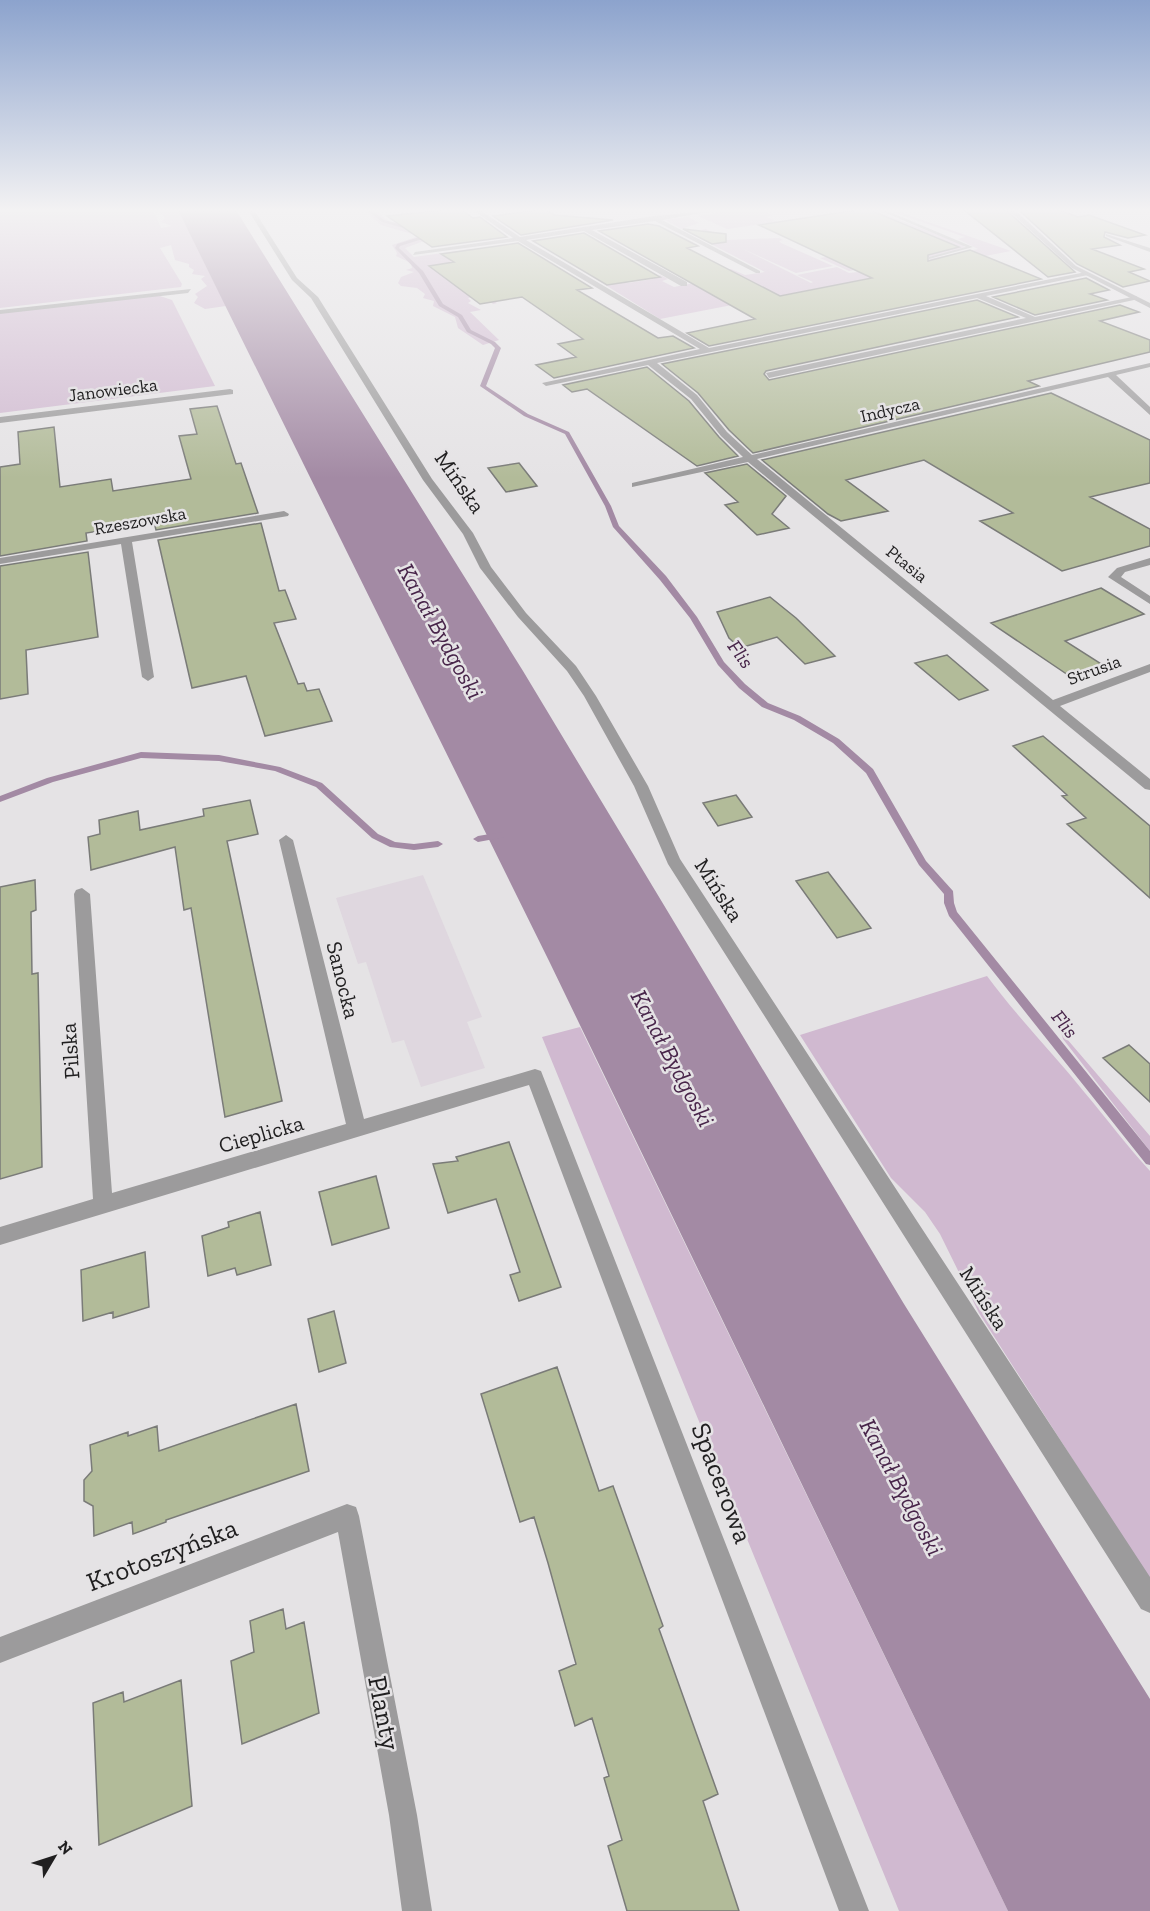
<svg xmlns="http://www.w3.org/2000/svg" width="1150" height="1911" font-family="'Zilla Slab',serif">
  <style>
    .built { fill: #dfd7df }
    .green { fill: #d0b9d0 }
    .water { fill: #a38aa4 }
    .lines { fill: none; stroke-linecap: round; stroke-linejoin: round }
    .stream { fill: #a38aa4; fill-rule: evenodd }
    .building { fill: #b2bb99; stroke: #7a7b78; stroke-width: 1.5 }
    .service { fill: #9c9b9c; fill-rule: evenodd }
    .minor { fill: #9c9b9c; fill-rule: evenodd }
    .tertiary { fill: #9c9b9c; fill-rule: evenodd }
    .labels { text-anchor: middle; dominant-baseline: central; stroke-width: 5; stroke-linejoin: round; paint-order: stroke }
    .far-street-label { font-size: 18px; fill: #201f20; stroke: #e5e3e5 }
    .far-water-label { font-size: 20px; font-style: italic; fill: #48254a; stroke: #e5e3e5 }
    .street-label { font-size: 22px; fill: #201f20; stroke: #e5e3e5 }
    .water-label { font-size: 24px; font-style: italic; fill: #48254a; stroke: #e5e3e5 }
    .near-street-label { font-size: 27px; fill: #201f20; stroke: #e5e3e5 }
  </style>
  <rect width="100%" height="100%" fill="#e5e3e5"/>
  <path class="built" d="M423 875 482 1017 467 1022 485 1068 421 1087 404 1040 392 1043 366 962 358 964 336 898Z"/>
  <path class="green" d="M0 210H153L161 228 172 226 161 222 165 218 158 210H178L226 306 205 309 194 303 198 297 195 294 207 286 201 279 205 276 192 274 194 270 189 267V264L175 260 171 245 160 248 182 284 181 287 0 308Z
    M364 210H375L388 221 425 230 432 238 405 248 414 257 472 249 477 252 492 300 497 303 493 304 483 295 468 298 471 301 468 303 481 310 470 312 499 340 483 345 458 328 455 317 433 306 434 301 423 298 425 294 417 288 401 286 398 283 401 277 414 272 406 270 412 268 411 263 396 256 397 253 392 245 419 236 381 225Z
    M735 210H761L773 215 767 217 777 222 727 229 698 216Z
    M873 210 962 244 965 248 929 257 849 271 820 258 939 238Z
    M887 210H894L1011 251 660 319 591 276 612 273 628 283 653 279 660 275 668 279 662 281 674 287 694 283 682 276 731 269 745 275 765 272 665 220 688 217 699 223 684 228C697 229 708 239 722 241L701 230 706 229 727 240 779 238 783 240 779 241 781 243 833 266 796 273 741 248 811 283 813 282 797 275 837 267 849 273 938 263 929 259 978 249 958 239 965 237Z
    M157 295 172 300 215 386 0 413V313Z
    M987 976C1018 1018 1053 1053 1085 1093 1107 1119 1127 1146 1150 1171V1580L979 1313 940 1234 925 1212 891 1178 800 1035Z
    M580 1027 1008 1911H899L542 1037Z
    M1061 1032 1150 1136V1151L1063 1039Z"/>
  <path class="water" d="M178 210H236L523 671 904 1304 1150 1699V1911H1008L550 963Z"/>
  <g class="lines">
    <path class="stream" d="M367 210H372L384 220 427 232 429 237 400 246 399 248 423 271 443 304 462 315 471 330 495 342 501 348 486 386 528 414 569 432 611 506 619 526 666 576 697 617 724 662 745 684 768 703 800 716 839 739 873 769 926 861 953 891 954 903 957 912 1150 1151V1165L1146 1164 949 916 944 903V894L919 865 866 773 833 743 794 720 762 707 739 688 718 665 690 618 660 580 613 527 605 506 565 434 524 416 480 386 495 348 491 344 467 332 458 317 439 306 419 273 395 248 397 244 426 235 425 234 382 222Z
      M141 752 219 755 280 767 322 783 378 834 395 842 414 844 438 841 443 844 438 847 414 850 390 847 372 838 316 787 275 771 219 761 141 758 53 782 0 802V796L47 778Z
      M502 832 505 833 507 835 505 837 478 842 473 839 478 836Z"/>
  </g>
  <path class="building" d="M444 210H462L473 218 480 217 507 237 432 247 387 216Z
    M537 210H546L554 215 613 220 521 235 493 216Z
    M857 210H870L959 247 928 255V261L970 250 1041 279 709 346 687 333 755 319 599 231 648 224 659 226 698 246 687 248 780 296 872 278 759 225Z
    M964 210H1006L1075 272 1048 277Z
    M1019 210H1059L1078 217 1089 215 1145 235 1128 238 1105 232 1104 237 1120 245 1092 249 1144 269 1129 272 1150 281 1123 287 1077 264Z
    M683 229 726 234V242L712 244Z
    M584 233 660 277 607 285 533 241Z
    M518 243 592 288 577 290 658 338 673 336 694 348 554 378 536 365 576 357 558 344 583 339 522 297 480 304 429 266 454 262 441 254Z
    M1086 278 1109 290 1090 294 1107 300 1035 315 993 297Z
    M977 300 1018 317 766 371 764 374 769 380 1120 305 1139 312 1100 321 1150 340V352L1028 381 1039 386 753 453 729 430 698 393 662 364Z
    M647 367 689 401 719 437 738 456 697 466 587 389 572 392 563 385Z
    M1051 393 1150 440V483L1090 497 1150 529V546L1062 571 980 521 1013 513 924 460 846 480 888 511 841 521 828 514 762 460Z
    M217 406 236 464 241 463 258 513 156 530 154 522 86 533 87 541 0 556V467L20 464 18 432 54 427 60 487 111 479 113 491 191 479 179 436 197 434 190 409Z
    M519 463 537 486 506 492 488 468Z
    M747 464 786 496 772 514 789 528 757 535 725 505 738 502 705 473Z
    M261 523 279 591 285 590 296 619 274 623 298 684 304 683 307 691 319 689 332 721 265 736 246 676 192 688 158 540Z
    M88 552 98 637 26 650 28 694 0 699V566Z
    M1101 588 1144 614 1065 641 1103 665 1071 677 991 623Z
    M770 597 796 618 835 656 805 664 777 637 740 648 729 638 717 612Z
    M947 655 988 690 959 700 915 663Z
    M1043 736 1150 826V898L1067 824 1086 818 1062 796 1067 795 1013 746Z
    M736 795 752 817 718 826 703 803Z
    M250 800 258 834 227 841 282 1101 225 1117 191 908 184 910 175 847 91 870 88 837 100 834 99 820 138 811 140 830 204 816 203 809Z
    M828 872 871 928 837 938 796 881Z
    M35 880 36 910 31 912 32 974 38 973 42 1167 0 1179V887Z
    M1129 1045 1150 1064V1102L1103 1058Z
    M509 1142 561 1287 519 1301 510 1275 520 1272 496 1199 448 1213 433 1164 458 1161 456 1157Z
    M376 1176 389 1228 332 1245 319 1192Z
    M260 1212 271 1265 237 1275 235 1268 208 1276 202 1236 229 1227 228 1222Z
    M145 1252 149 1307 113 1318V1312L83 1321 81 1270Z
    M334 1311 346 1363 319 1372 308 1319Z
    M557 1367 599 1491 613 1486 663 1626 659 1629 718 1794 703 1801 739 1911H627L608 1846 622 1840 604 1778 609 1776 592 1718 575 1726 559 1671 576 1664 548 1563 534 1517 520 1522 481 1394Z
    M296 1404 309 1471 166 1520V1522L133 1534 132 1522 94 1536 93 1506 84 1501V1480L92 1471 90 1445 128 1432V1436L157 1426 159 1451Z
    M283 1609 286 1629 304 1622 319 1713 242 1744 231 1661 254 1652 250 1621Z
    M181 1680 192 1806 99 1845 93 1703 123 1692 124 1702Z"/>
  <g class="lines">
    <path class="service" d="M879 210H885L973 247 929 259V257L966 247Z"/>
    <path class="minor" d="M248 210H254L297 278 318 297 432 479 473 533 491 567 526 613 576 666 596 696 648 786 680 859 1150 1577V1613L1141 1609 668 864 634 786 584 696 567 671 518 617 480 568 463 534 423 480 311 298 292 280Z
      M473 210H480L520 237 654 216 719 210 662 220 760 271V273H756L655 221 592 230 687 282V286H681L584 231 526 240 709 348 1086 272 1088 275 986 296 1035 317 1137 296 1134 300 769 378 766 373 1026 318 977 298 657 363 697 395 727 432 752 455 1150 363V367L1116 375 1150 407V415L1108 377 757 459 1053 700 1150 664V672L1060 706 1150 779V790L1145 789 748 462 632 487V483L743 457 721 436 691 399 648 365 546 386 542 383 700 349 518 241 413 255 415 252 513 238Z
      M1106 234 1150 248V252L1106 236Z
      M191 289 188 293 0 314V310Z
      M230 389 233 390V394L0 423V417Z
      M284 511 289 514 288 516 132 542 154 677 148 681 142 677 121 544 0 564V558Z
      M1150 558V565L1125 572 1121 577 1150 596V604L1108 577 1117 568Z
      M286 835 293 840 364 1119 535 1069 541 1071 869 1911H839L529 1085 0 1245V1227L93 1199 74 894 76 890 82 888 90 894 112 1193 346 1124 279 840Z
      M347 1504 356 1507 359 1516 417 1815 432 1911H402L389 1815 338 1532 0 1663V1637Z"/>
    <path class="tertiary" d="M1008 210H1015L1076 266 1150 303V308L1072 268Z"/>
  </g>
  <linearGradient id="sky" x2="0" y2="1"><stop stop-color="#8ca3cd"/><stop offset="0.44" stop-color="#f3f2f3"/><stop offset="1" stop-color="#f3f2f3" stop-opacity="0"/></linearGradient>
  <rect width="1150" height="478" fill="url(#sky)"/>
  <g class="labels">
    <g class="far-street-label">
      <text transform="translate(113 390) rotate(-7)">Janowiecka</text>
      <text transform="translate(890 410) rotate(-13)">Indycza</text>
      <text transform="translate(140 521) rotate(-10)">Rzeszowska</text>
      <text transform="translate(907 564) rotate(39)">Ptasia</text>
      <text transform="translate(1094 670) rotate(-20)">Strusia</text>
    </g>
    <g class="far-water-label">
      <text transform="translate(741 654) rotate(54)">Flis</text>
      <text transform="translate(1065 1024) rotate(51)">Flis</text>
    </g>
    <g class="street-label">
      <text transform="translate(460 482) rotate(55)">Mińska</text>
      <text transform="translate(719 890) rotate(57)">Mińska</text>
      <text transform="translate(343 980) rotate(76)">Sanocka</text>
      <text transform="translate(70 1051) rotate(-94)">Pilska</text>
      <text transform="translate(261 1134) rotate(-16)">Cieplicka</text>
      <text transform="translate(984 1298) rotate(57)">Mińska</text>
    </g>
    <g class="water-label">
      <text transform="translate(441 631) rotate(61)">Kanał Bydgoski</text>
      <text transform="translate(673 1058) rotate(62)">Kanał Bydgoski</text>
      <text transform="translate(902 1487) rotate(62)">Kanał Bydgoski</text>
    </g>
    <g class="near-street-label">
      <text transform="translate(722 1483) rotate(69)">Spacerowa</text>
      <text transform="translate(162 1555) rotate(-21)">Krotoszyńska</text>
      <text transform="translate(384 1713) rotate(79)">Planty</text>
    </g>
  </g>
  <g transform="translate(54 1857) rotate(51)" stroke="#e5e3e5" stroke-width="4.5" paint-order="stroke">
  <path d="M0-4.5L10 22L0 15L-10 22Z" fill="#201f20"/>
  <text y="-9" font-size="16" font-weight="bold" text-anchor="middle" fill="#201f20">N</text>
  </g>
</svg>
